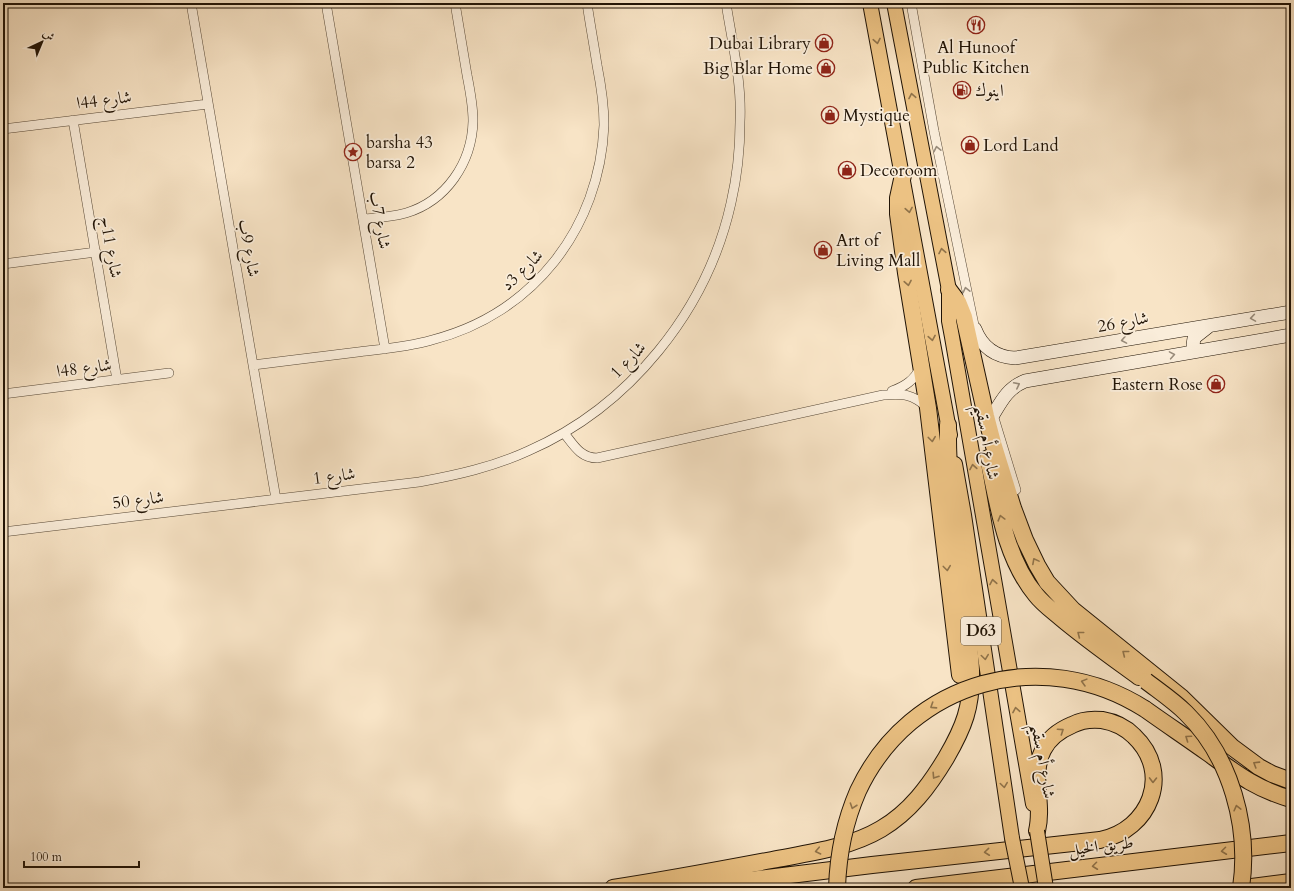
<svg xmlns="http://www.w3.org/2000/svg" width="1294" height="891" font-family="Cardo,Amiri,serif">
  <style>
    .lines { fill: none; stroke-linecap: round; stroke-linejoin: round }
    .minor-casing { stroke: #564735; stroke-width: 10 }
    .secondary-casing { stroke: #201305; stroke-width: 14 }
    .primary-casing { stroke: #201305; stroke-width: 16 }
    .motorway-casing { stroke: #201305; stroke-width: 18 }
    .minor { stroke: #faedda; stroke-width: 9 }
    .secondary { stroke: #faedda; stroke-width: 13 }
    .primary { stroke: #ecc283; stroke-width: 14 }
    .motorway { stroke: #ecc283; stroke-width: 16 }
    .primary-bridge-casing { stroke: #201305; stroke-width: 16; stroke-linecap: butt }
    .motorway-bridge-casing { stroke: #201305; stroke-width: 18; stroke-linecap: butt }
    .primary-bridge { stroke: #ecc283; stroke-width: 14 }
    .motorway-bridge { stroke: #ecc283; stroke-width: 16 }
    .oneway { stroke: #90734a }
    .oneway2 { stroke: #988b7a }
    .labels { text-anchor: middle; dominant-baseline: central; stroke-width: 3.5; stroke-linejoin: round; paint-order: stroke }
    .shield { fill: #faedda; stroke: #615445; stroke-width: 1 }
    .shield-label { font-size: 16px; font-weight: bold; fill: #201305 }
    .poi-label { font-size: 17px; fill: #201305; stroke: #faedda; text-anchor: start }
    .street-label { font-size: 17px; fill: #201305; stroke: #faedda }
  </style>
  <rect width="100%" height="100%" fill="#f8e4c6"/>
  <filter id="stains"><feTurbulence type="fractalNoise" baseFrequency=".005" numOctaves="4"/><feColorMatrix values="0 0 0 0 .2 0 0 0 0 .09 0 0 0 0 .02 0 0 0 .5 -.17"/></filter>
  <radialGradient id="worn" r=".72"><stop offset=".6" stop-color="#630" stop-opacity="0"/><stop offset="1" stop-color="#630" stop-opacity=".3"/></radialGradient>
  <g class="lines">
    <defs>
      <path id="minor" d="M191 3 276 499
        M326 3 385 349
        M911 3 934 131 974 325
        M73 120 117 380
        M3 129 208 104
        M363 219C377 218 392 217 406 213 446 201 472 163 473 121 473 106 470 90 467 75 463 51 459 27 455 3
        M3 264 96 252
        M253 365C288 361 323 356 358 352 383 349 408 347 432 340 533 314 600 228 604 125 604 105 601 85 597 65 594 45 590 24 587 3
        M892 391C906 386 914 380 921 367
        M3 394 169 373
        M994 418 1016 490
        M564 433C573 444 580 458 597 458L883 395C903 394 911 393 927 407
        M3 532 419 482C457 475 493 467 528 451 629 407 707 311 731 203 737 177 740 149 740 122 742 82 732 42 726 3"/>
      <path id="secondary" d="M975 329C982 347 995 357 1015 358L1291 312
        M1197 351 1193 345 1194 338 1208 327
        M993 415C1002 400 1008 388 1025 381L1291 335"/>
      <path id="primary" d="M870 3 950 435
        M894 3 949 290V321L952 337 1033 804
        M955 464 964 515 1012 838"/>
      <path id="motorway" d="M903 175 898 198V214L906 273 928 408 960 675
        M949 290 958 302 964 317 986 416 993 443 1013 508 1025 540 1037 565 1047 582 1073 610 1181 697 1232 747 1259 767 1272 774 1291 781
        M988 458C998 504 1005 558 1036 595 1043 604 1053 611 1061 618 1086 639 1113 658 1139 677
        M1145 709C1166 724 1187 738 1208 753 1237 774 1256 789 1291 799
        M613 888C666 880 719 870 772 860 808 853 849 848 881 829 910 812 929 786 946 758 964 727 972 707 971 670 970 649 967 627 964 606 957 546 947 485 948 425
        M684 888 872 865 1100 840C1150 830 1173 773 1134 736 1125 727 1114 722 1102 720 1092 719 1081 720 1072 725 1060 730 1049 738 1043 750 1030 776 1044 803 1037 831
        M916 888 1291 843
        M1244 888 1291 882"/>
    </defs>
    <use href="#minor" class="minor-casing"/>
    <use href="#secondary" class="secondary-casing"/>
    <use href="#primary" class="primary-casing"/>
    <use href="#motorway" class="motorway-casing"/>
    <use href="#minor" class="minor"/>
    <use href="#secondary" class="secondary"/>
    <use href="#primary" class="primary"/>
    <use href="#motorway" class="motorway"/>
    <defs>
      <path id="primary-bridge" d="M1037 831 1046 888
        M1012 838 1022 888"/>
      <path id="motorway-bridge" d="M1146 681C1159 691 1174 701 1186 713 1231 757 1250 827 1241 888
        M837 888C838 855 845 821 858 791 910 680 1043 644 1145 709"/>
    </defs>
    <use href="#primary-bridge" class="primary-bridge-casing"/>
    <use href="#motorway-bridge" class="motorway-bridge-casing"/>
    <use href="#primary-bridge" class="primary-bridge"/>
    <use href="#motorway-bridge" class="motorway-bridge"/>
  </g>
  <defs><path id="oneway-chevron" d="M-2-3.5L2.5 0L-2 3.5" fill="none" stroke-width="1.6" stroke-linecap="round" stroke-linejoin="round"/></defs>
  <g class="oneway">
    <use href="#oneway-chevron" transform="translate(877 41) rotate(79)"/>
    <use href="#oneway-chevron" transform="translate(912 96) rotate(-101)"/>
    <use href="#oneway-chevron" transform="translate(909 210) rotate(80)"/>
    <use href="#oneway-chevron" transform="translate(942 251) rotate(-101)"/>
    <use href="#oneway-chevron" transform="translate(908 283) rotate(80)"/>
    <use href="#oneway-chevron" transform="translate(932 338) rotate(80)"/>
    <use href="#oneway-chevron" transform="translate(932 439) rotate(83)"/>
    <use href="#oneway-chevron" transform="translate(973 467) rotate(-100)"/>
    <use href="#oneway-chevron" transform="translate(1001 518) rotate(-105)"/>
    <use href="#oneway-chevron" transform="translate(1035 561) rotate(-118)"/>
    <use href="#oneway-chevron" transform="translate(947 568) rotate(83)"/>
    <use href="#oneway-chevron" transform="translate(993 582) rotate(-100)"/>
    <use href="#oneway-chevron" transform="translate(1080 634) rotate(-142)"/>
    <use href="#oneway-chevron" transform="translate(1125 653) rotate(-142)"/>
    <use href="#oneway-chevron" transform="translate(985 657) rotate(82)"/>
    <use href="#oneway-chevron" transform="translate(1084 682) rotate(-165)"/>
    <use href="#oneway-chevron" transform="translate(933 706) rotate(147)"/>
    <use href="#oneway-chevron" transform="translate(1016 710) rotate(-100)"/>
    <use href="#oneway-chevron" transform="translate(1061 731) rotate(-34)"/>
    <use href="#oneway-chevron" transform="translate(1188 738) rotate(-145)"/>
    <use href="#oneway-chevron" transform="translate(1256 764) rotate(-148)"/>
    <use href="#oneway-chevron" transform="translate(935 776) rotate(123)"/>
    <use href="#oneway-chevron" transform="translate(1153 780) rotate(91)"/>
    <use href="#oneway-chevron" transform="translate(1004 785) rotate(82)"/>
    <use href="#oneway-chevron" transform="translate(853 806) rotate(109)"/>
    <use href="#oneway-chevron" transform="translate(1237 808) rotate(-104)"/>
    <use href="#oneway-chevron" transform="translate(818 851) rotate(168)"/>
    <use href="#oneway-chevron" transform="translate(1224 851) rotate(173)"/>
    <use href="#oneway-chevron" transform="translate(987 852) rotate(174)"/>
    <use href="#oneway-chevron" transform="translate(1095 866) rotate(173)"/>
  </g>
  <g class="oneway2">
    <use href="#oneway-chevron" transform="translate(937 149) rotate(-102)"/>
    <use href="#oneway-chevron" transform="translate(966 290) rotate(-103)"/>
    <use href="#oneway-chevron" transform="translate(1253 318) rotate(171)"/>
    <use href="#oneway-chevron" transform="translate(1124 340) rotate(170)"/>
    <use href="#oneway-chevron" transform="translate(1172 355) rotate(-10)"/>
    <use href="#oneway-chevron" transform="translate(1017 385) rotate(-27)"/>
  </g>
  <defs>
    <symbol id="restaurant-ring" viewBox="-11 -11 22 22"><circle r="9.5" fill="#faedda" stroke="#8f2418" stroke-width="1.5"/><path d="M-5-6h1v4h1v-4h1v4h1v-4h1v5L-1.5 .5V6h-2V.5L-5-1ZM5-6V6H3V1.5H1.5Q1.5-4 5-6Z" fill="#8f2418"/></symbol>
    <symbol id="shop-ring" viewBox="-11 -11 22 22"><circle r="9.5" fill="#faedda" stroke="#8f2418" stroke-width="1.5"/><path d="M-5-2.5h2.3a2.7 3.5 0 0 1 5.4 0H5L5.5 6h-11ZM-1.5-2.5h3a1.5 2.3 0 0 0-3 0Z" fill="#8f2418"/></symbol>
    <symbol id="fuel-ring" viewBox="-11 -11 22 22"><circle r="9.5" fill="#faedda" stroke="#8f2418" stroke-width="1.5"/><path d="M-5.5-6h7V0h2V4h1.3V-2.5L3-4.5l.8-.8L6-3V5H2.5V1h-1V6h-7ZM-4.2-4.7v3.2H.2V-4.7Z" fill="#8f2418"/></symbol>
    <symbol id="sight-ring" viewBox="-11 -11 22 22"><circle r="9.5" fill="#faedda" stroke="#8f2418" stroke-width="1.5"/><path d="M0-6L1.8-2.2L6-1.7L2.9 1.2L3.7 5.4L0 3.3L-3.7 5.4L-2.9 1.2L-6-1.7L-1.8-2.2Z" fill="#8f2418"/></symbol>
  </defs>
  <g fill-rule="evenodd">
    <use href="#restaurant-ring" x="966" y="15" width="20" height="20"/>
    <use href="#shop-ring" x="814" y="33" width="20" height="20"/>
    <use href="#shop-ring" x="816" y="58" width="20" height="20"/>
    <use href="#fuel-ring" x="952" y="80" width="20" height="20"/>
    <use href="#shop-ring" x="820" y="105" width="20" height="20"/>
    <use href="#shop-ring" x="960" y="135" width="20" height="20"/>
    <use href="#sight-ring" x="343" y="142" width="20" height="20"/>
    <use href="#shop-ring" x="837" y="160" width="20" height="20"/>
    <use href="#shop-ring" x="813" y="240" width="20" height="20"/>
    <use href="#shop-ring" x="1206" y="374" width="20" height="20"/>
  </g>
  <g class="labels">
    <rect class="shield" x="961" y="617" width="40" height="28" rx="3"/>
    <g class="shield-label">
      <text x="981" y="631">D63</text>
    </g>
    <g class="poi-label">
      <text x="811" y="43" text-anchor="end">Dubai Library</text>
      <text x="976" y="47" text-anchor="middle">Al Hunoof<tspan x="976" dy="20">Public Kitchen</tspan></text>
      <text x="813" y="68" text-anchor="end">Big Blar Home</text>
      <text x="975" y="90">اينوك</text>
      <text x="843" y="115">Mystique</text>
      <text x="366" y="142">barsha 43<tspan x="366" dy="20">barsa 2</tspan></text>
      <text x="983" y="145">Lord Land</text>
      <text x="860" y="170">Decoroom</text>
      <text x="836" y="240">Art of<tspan x="836" dy="20">Living Mall</tspan></text>
      <text x="1203" y="384" text-anchor="end">Eastern Rose</text>
    </g>
    <g class="street-label">
      <text transform="translate(104 100) rotate(-7)">شارع 44ا</text>
      <text transform="translate(380 220) rotate(80)">شارع 7ب</text>
      <text transform="translate(111 247) rotate(80)">شارع 11ج</text>
      <text transform="translate(249 248) rotate(80)">شارع 9ب</text>
      <text transform="translate(522 270) rotate(-44)">شارع 3د</text>
      <text transform="translate(1123 322) rotate(-10)">شارع 26</text>
      <text transform="translate(628 360) rotate(-46)">شارع 1</text>
      <text transform="translate(84 368) rotate(-7)">شارع 48ا</text>
      <text transform="translate(987 442) rotate(80)">شارع أم سقيم</text>
      <text transform="translate(334 476) rotate(-7)">شارع 1</text>
      <text transform="translate(138 500) rotate(-7)">شارع 50</text>
      <text transform="translate(1043 761) rotate(80)">شارع أم سقيم</text>
      <text transform="translate(1101 846) rotate(-7)">طريق الخيل</text>
    </g>
  </g>
  <rect width="1294" height="891" fill="none" stroke="#f8e4c6" stroke-width="16"/>
  <rect x="4" y="4" width="1286" height="883" fill="none" stroke="#201305" stroke-width="2"/>
  <rect x="8" y="8" width="1278" height="875" fill="none" stroke="#201305"/>
  <g transform="translate(42 42) rotate(44)" stroke="#faedda" stroke-width="3" paint-order="stroke">
  <path d="M0-3L7 15L0 10L-7 15Z" fill="#201305"/>
  <text y="-6" font-size="11" font-weight="bold" text-anchor="middle" fill="#201305">ش</text>
  </g>
  <path d="M24 861v6h115v-6" fill="none" stroke="#201305" stroke-width="2"/>
  <text x="30" y="861" font-size="12" fill="#201305" stroke="#faedda" stroke-width="3" paint-order="stroke">100 m</text>
  <rect width="100%" height="100%" filter="url(#stains)"/>
  <rect width="100%" height="100%" fill="url(#worn)"/>
</svg>
